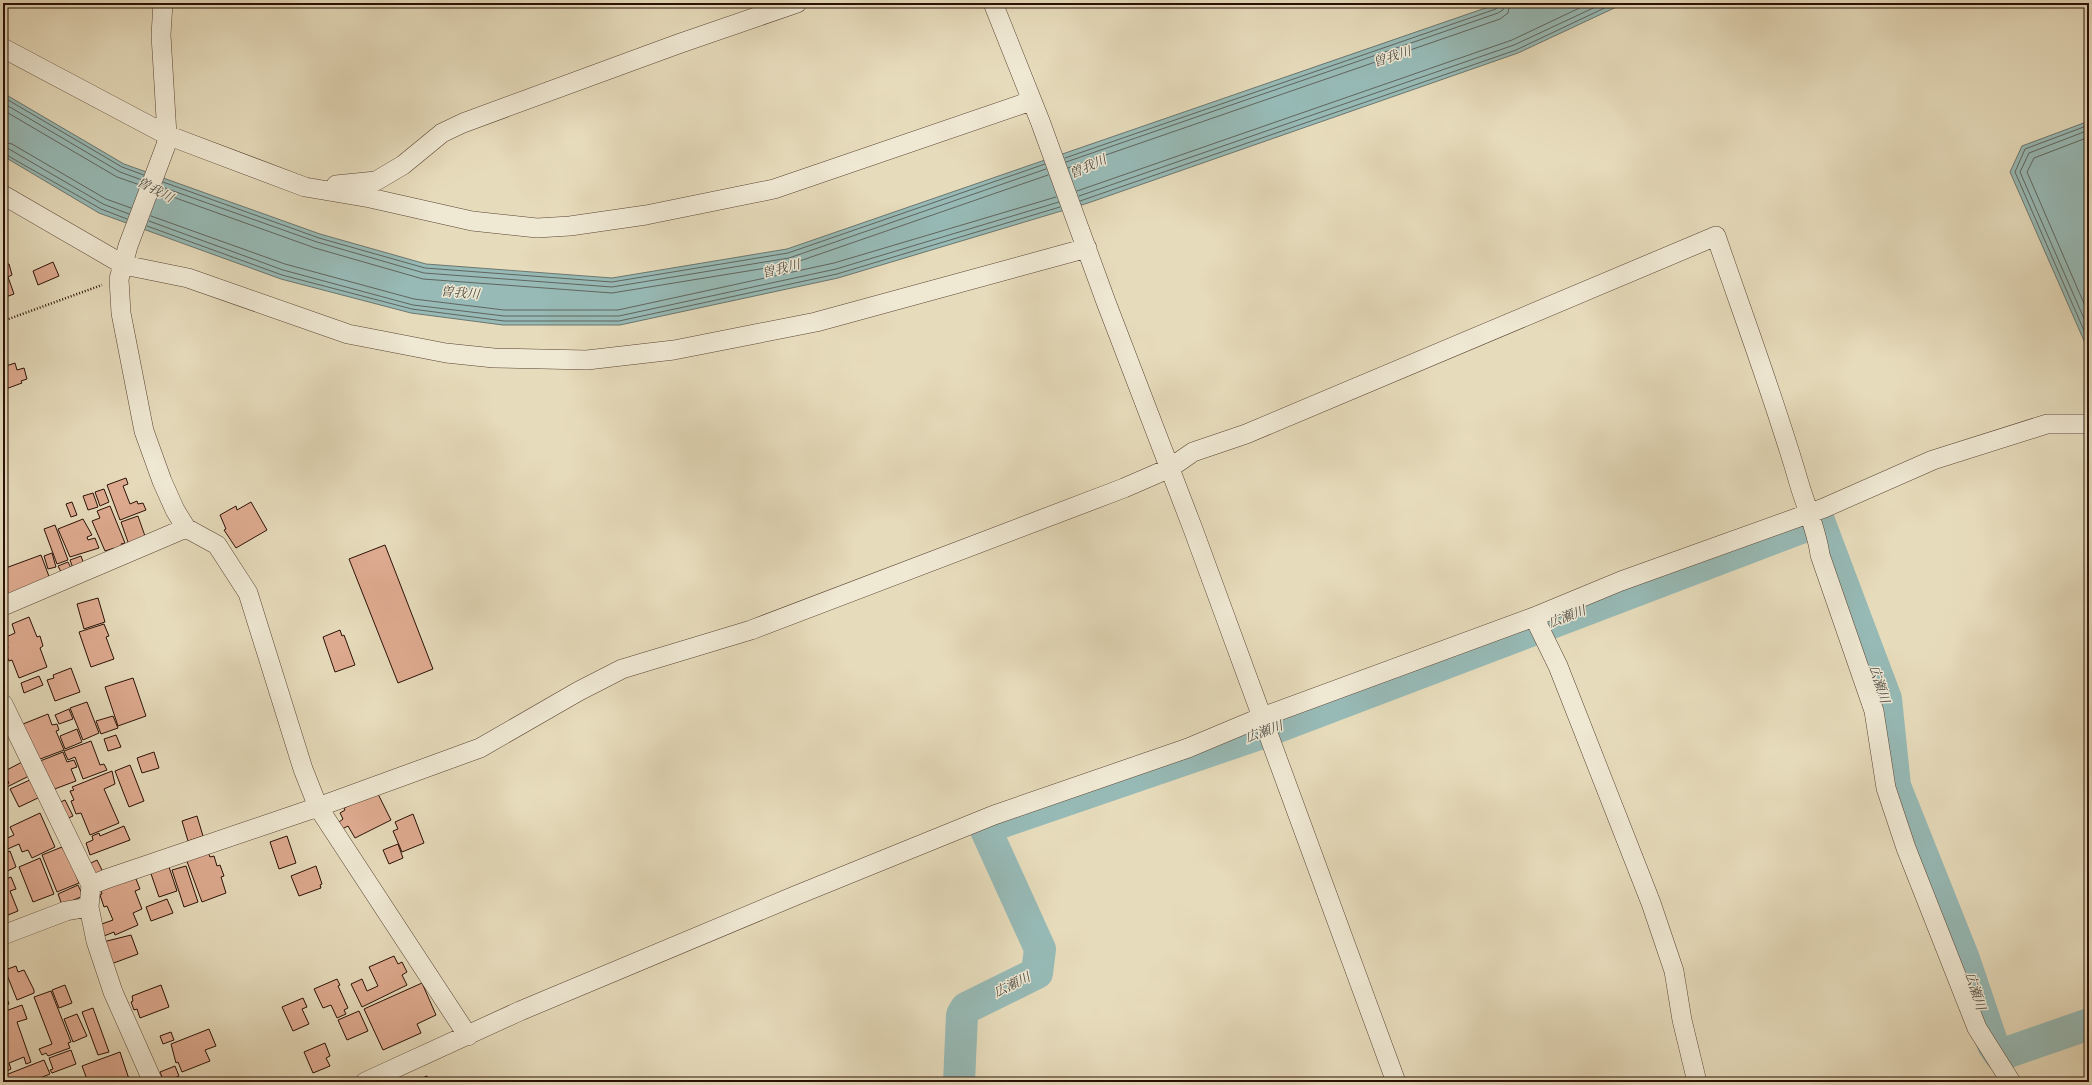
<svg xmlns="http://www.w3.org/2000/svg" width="2092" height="1085" font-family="'IM FELL Great Primer','Noto Serif JP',serif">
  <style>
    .water { fill: #97bab6; stroke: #6b766f }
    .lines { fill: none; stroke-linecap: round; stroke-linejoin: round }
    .shore { stroke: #60655e; stroke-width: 1 }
    .river { stroke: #97bab6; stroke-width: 32 }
    .building { fill: #dfab91; stroke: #2a1005 }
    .minor-casing { stroke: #594332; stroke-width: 20 }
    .path { stroke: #2a1005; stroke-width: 2.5; stroke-dasharray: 1 2; stroke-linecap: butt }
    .minor { stroke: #efe8d3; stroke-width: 19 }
    .labels { text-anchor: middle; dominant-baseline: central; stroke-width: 3; stroke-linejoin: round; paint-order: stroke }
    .water-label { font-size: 13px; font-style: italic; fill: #504c43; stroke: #efe8d3 }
  </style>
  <rect width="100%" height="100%" fill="#e6dbbb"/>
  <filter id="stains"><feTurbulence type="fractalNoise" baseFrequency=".005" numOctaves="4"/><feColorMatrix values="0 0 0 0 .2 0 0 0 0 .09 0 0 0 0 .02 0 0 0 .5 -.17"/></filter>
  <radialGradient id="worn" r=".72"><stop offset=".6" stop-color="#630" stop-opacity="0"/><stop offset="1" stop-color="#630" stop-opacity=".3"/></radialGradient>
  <path class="water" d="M1500 3H1625L1518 53 1088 203 838 278 620 325H503L411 313 281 279 99 213 3 156V93L124 164 320 234 426 264 612 278 787 249Z
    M2089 121V352L2010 172 2022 146Z"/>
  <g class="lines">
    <path class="shore" d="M3 97 122 167 144 175
      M3 103 120 172 142 180
      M3 110 117 177 140 185
      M2089 125 2025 149 2015 172 2089 342
      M2089 130 2029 153 2020 172 2089 330
      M2089 137 2034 158 2027 172 2089 315
      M3 142 12 144 106 199 131 208
      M3 148 9 149 103 204 129 214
      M3 153 101 209 127 219
      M1065 158 1496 9 1499 3
      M1066 162 1498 13 1503 10 1504 3
      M1068 168 1500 19 1508 13 1510 3
      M163 182 319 238 425 268 612 282 788 253 1045 164
      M162 187 317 242 424 273 612 287 789 258 1046 169
      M1077 191 1512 40 1590 3
      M159 192 315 248 423 279 612 293 791 264 1048 175
      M1079 196 1514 45 1604 3
      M1080 201 1516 50 1615 3
      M151 216 285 264 414 299 504 310H618L834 263 1056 197
      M149 221 283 270 413 305 504 316H619L836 269 1059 202
      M147 226 282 275 412 309 504 321H619L837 274 1060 207"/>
    <path class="river" d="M959 1082 962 1015 966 1008 1037 973 1040 949 985 828 1262 733 1819 521 1886 699 1895 786 1964 959 1993 1045 2000 1055 2089 1024"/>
  </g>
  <path class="building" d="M53 262 59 276 38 285 33 271Z
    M3 264H9L12 275 8 277 14 294 3 298Z
    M15 363 17 370 24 368 27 379 21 381 22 383 3 390V367Z
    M126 478 128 484 123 486 130 504 137 501 138 504 143 503 146 510 120 520 107 485Z
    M104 489 109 502 100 506 95 492Z
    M93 493 98 507 88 510 83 496Z
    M72 502 77 515 71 517 66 504Z
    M251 502 267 530 236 548 224 530 226 529 220 515 236 506 237 510Z
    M110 506 125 543 121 544 123 548 115 551 114 548 105 551 92 521 100 518 97 511Z
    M138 516 146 539 129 545 121 522Z
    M83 519 92 535 87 537 88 540 95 538 99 548 70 557 58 529Z
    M55 525 68 560 57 564 44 529Z
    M385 545 433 669 398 683 349 559Z
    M52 553 56 567 48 569 44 556Z
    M41 555 50 579 5 596 3 590V569Z
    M81 556 85 567 74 571 70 560Z
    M68 562 72 570 62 574 58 566Z
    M98 598 105 622 84 629 77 604Z
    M29 617 37 637 40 636 43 646 40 648 47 667 19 678 12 660 9 661 4 650 8 648 4 638 15 633 12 624Z
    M104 624 109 636 106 637 114 659 91 667 79 632Z
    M340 630 342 636 344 635 355 665 335 672 323 637Z
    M71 668 80 692 55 701 47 680 54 678 53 675Z
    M39 676 43 685 24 693 21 683Z
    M133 678 146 716 118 726 105 687Z
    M87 702 99 733 83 740 70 708Z
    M69 709 73 719 59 724 55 715Z
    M48 714 52 725 57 724 59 730 56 731 64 750 35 761 23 724Z
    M113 716 118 728 101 734 96 721Z
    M77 729 82 742 65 749 60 736Z
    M116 735 121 747 108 751 104 739Z
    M91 741 100 765 104 764 107 770 83 779 75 757 68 760 64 751Z
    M63 752 67 762 74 760 77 767 71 769 76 781 52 790 40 761Z
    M154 752 159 768 142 773 137 758Z
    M24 761 31 775 3 789V787L9 783 3 772Z
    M130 765 144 801 129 807 115 771Z
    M112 771 115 784 104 789 119 823 90 835 81 813 76 814 71 801 74 800 70 791 74 790 72 787Z
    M32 779 40 797 19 807 10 789Z
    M377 792 391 820 355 838 348 826 342 829 339 822 343 819 340 813 345 810 344 808Z
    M65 800 73 816 64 820 56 804Z
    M40 813 55 847 32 858 28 850 22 852 19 844 3 851V840L14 835 10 827Z
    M413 814 424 843 402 852 393 831 398 829 395 822Z
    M197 816 203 836 188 841 182 821Z
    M124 826 130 840 90 855 86 843 93 840 92 836 99 833 100 836Z
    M287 836 296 863 279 869 270 842Z
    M398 844 403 858 389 864 383 850Z
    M62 847 64 851 66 850 79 883 57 892 42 855Z
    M207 849 210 857 214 856 217 866 220 865 224 876 221 877 226 893 202 902 185 856Z
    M10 851 16 867 3 873V854Z
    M40 858 54 894 33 902 19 867Z
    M97 860 104 874 93 878 87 865Z
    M167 861 177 891 159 897 149 868Z
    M186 866 198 902 184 907 172 870Z
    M316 866 322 884 320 885 321 888 299 896 291 876Z
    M134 874 140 889 135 891 142 909 133 913 138 925 115 935 114 932 104 936 99 925 113 920 107 906 104 907 100 895 102 894 100 887Z
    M3 877 4 880 11 877 16 889 10 891 18 911 3 917Z
    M78 885 83 896 62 905 58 894Z
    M167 899 173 913 151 921 146 907Z
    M131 935 138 954 111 964 103 942Z
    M394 956 398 964 402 962 407 972 402 975 407 985 362 1007 351 984 362 979 367 991 378 986 369 967Z
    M16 966 18 972 24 970 34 990V993L17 1000 5 970Z
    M337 979 340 985 338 986 348 1008 344 1010 346 1014 337 1018 331 1005 323 1008 314 989Z
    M422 983 436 1015 417 1024 421 1033 383 1050 364 1009Z
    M65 985 72 1003 59 1008 52 990Z
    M161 985 169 1007 140 1018 137 1009 134 1010 131 1002 133 1001 132 996Z
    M3 988 9 1004 3 1006Z
    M51 991 71 1042 68 1043 70 1048 48 1056 46 1053 42 1055 39 1049 52 1044 34 997Z
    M303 998 307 1007 302 1009 309 1024 293 1031 282 1007Z
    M22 1005 27 1019 17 1022 31 1062 26 1064 24 1057 9 1063 11 1069 7 1071 6 1068 3 1069V1012Z
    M93 1008 109 1052 98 1055 82 1012Z
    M359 1011 368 1031 347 1040 338 1020Z
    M77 1014 87 1036 73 1042 64 1019Z
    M209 1029 216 1046 205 1050 210 1061 182 1072 178 1062 176 1063 171 1044Z
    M171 1032 174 1040 163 1044 160 1036Z
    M325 1043 330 1056 326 1058 330 1066 313 1073 304 1052Z
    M71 1050 76 1064 52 1073 50 1070 53 1069 49 1058Z
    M120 1052 130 1082H88L82 1066Z
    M44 1060 50 1074 30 1082H3V1076Z
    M175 1066 179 1076 164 1082 160 1072Z
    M427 1076 429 1082H412Z"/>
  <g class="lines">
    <defs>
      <path id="minor" d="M163 3 161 35 167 135 166 145 128 246 119 279 121 313 144 431 162 481 175 510 186 528 217 545 248 593 303 769 318 807 468 1036
        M993 3 1040 121 1106 302 1193 529 1396 1082
        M3 48 167 135 305 187 370 198 472 221 537 228 570 226 646 215 774 189 1031 101
        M336 185 376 181 403 165 442 133 463 123 678 44 797 3
        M3 195 124 265 188 278 348 334 446 353 494 358 587 360 674 350 816 322 1087 248
        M3 606 186 528
        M1534 617 1558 666 1651 903 1674 971 1682 1020 1697 1082
        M3 704 91 885 89 907 96 941 113 992 153 1082
        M91 885 106 879 318 807 480 748 579 691 622 669 751 630 1124 488 1170 468 1193 452 1246 434 1716 236C1744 318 1775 400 1799 483 1806 507 1817 531 1820 555L1874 711 1886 788 1906 848 1977 1028 2011 1082
        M3 935 66 911 89 907
        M365 1082 520 1011 797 895 994 815 1188 748 1262 717 1534 617 1621 581 1824 508 1933 460 2047 424H2089"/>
    </defs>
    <use href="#minor" class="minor-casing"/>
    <path class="path" d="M3 321 102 285"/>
    <use href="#minor" class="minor"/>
  </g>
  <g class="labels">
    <g class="water-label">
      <text transform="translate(1392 57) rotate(-18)">曽我川</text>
      <text transform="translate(1088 167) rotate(-24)">曽我川</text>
      <text transform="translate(155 190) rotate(28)">曽我川</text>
      <text transform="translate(781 269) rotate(-14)">曽我川</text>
      <text transform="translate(460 293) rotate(5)">曽我川</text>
      <text transform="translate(1567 617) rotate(-21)">広瀬川</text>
      <text transform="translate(1879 684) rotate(72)">広瀬川</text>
      <text transform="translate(1264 732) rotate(-20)">広瀬川</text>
      <text transform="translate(1012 985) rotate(-26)">広瀬川</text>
      <text transform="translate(1975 991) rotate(72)">広瀬川</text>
    </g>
  </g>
  <rect width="2092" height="1085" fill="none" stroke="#e6dbbb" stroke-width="16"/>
  <rect x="4" y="4" width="2084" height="1077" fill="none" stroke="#2a1005" stroke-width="2"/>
  <rect x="8" y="8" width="2076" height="1069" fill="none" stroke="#2a1005"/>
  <rect width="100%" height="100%" filter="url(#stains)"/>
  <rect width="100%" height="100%" fill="url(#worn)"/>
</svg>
